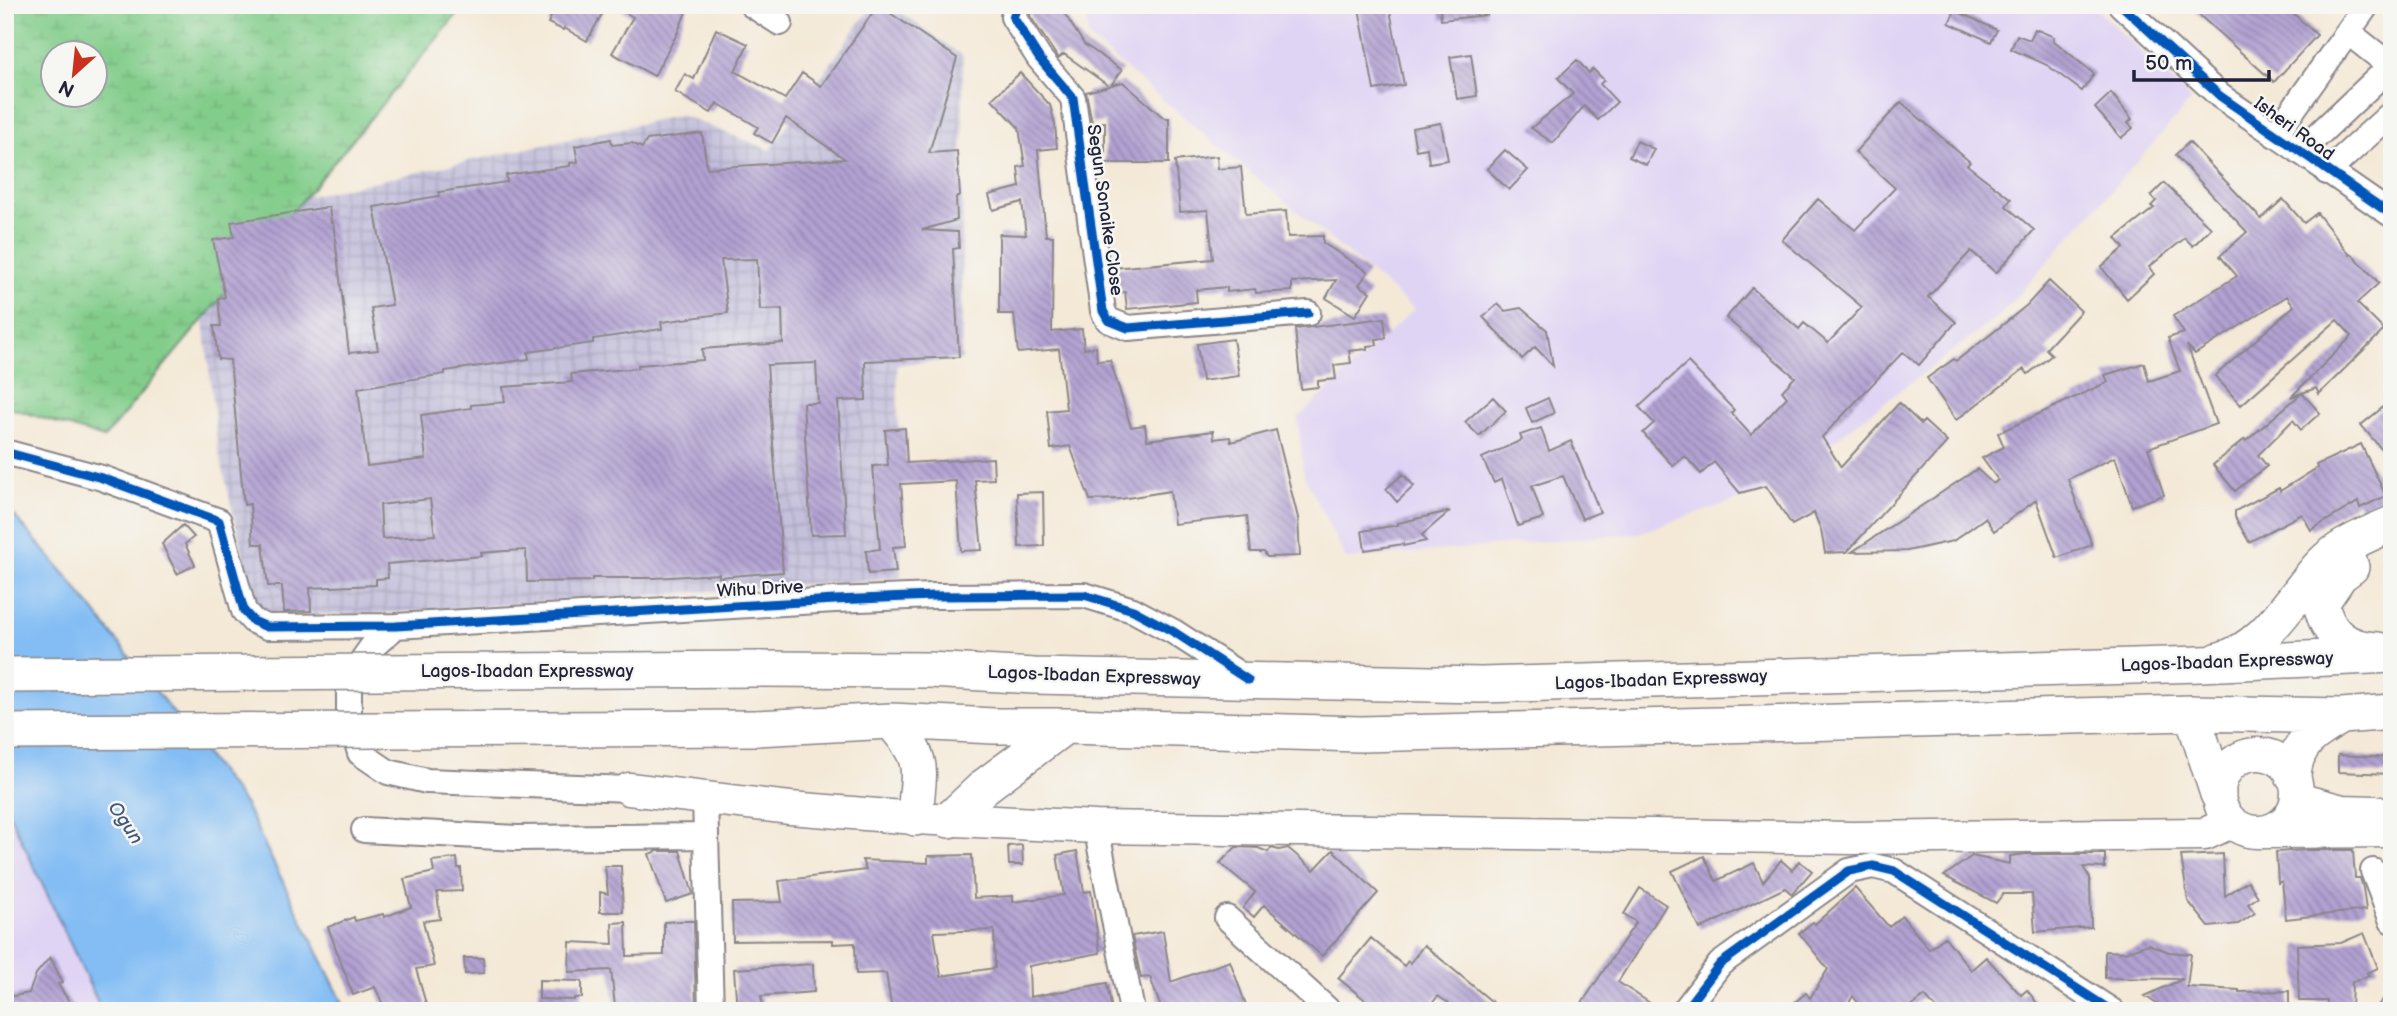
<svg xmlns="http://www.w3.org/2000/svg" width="2397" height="1016" font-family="'Balsamiq Sans',sans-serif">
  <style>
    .built { fill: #e0d4f4 }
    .industrial { fill: url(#industrial-grid) }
    .wetland { fill: url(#wetland-marsh); stroke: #527863; stroke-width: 2; fill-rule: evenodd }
    .water { fill: #83bdf4; stroke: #527098; stroke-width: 2 }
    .building { fill: url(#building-back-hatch); fill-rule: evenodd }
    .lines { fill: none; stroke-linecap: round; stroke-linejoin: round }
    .minor-casing { stroke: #8b8689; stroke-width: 28 }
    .major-casing { stroke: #8b8689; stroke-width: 35 }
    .highway-casing { stroke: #8b8689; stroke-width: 38 }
    .minor { stroke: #fff; stroke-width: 24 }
    .major { stroke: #fff; stroke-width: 32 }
    .highway { stroke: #fff; stroke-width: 35 }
    .highway-bridge-casing { stroke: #8b8689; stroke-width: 38; stroke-linecap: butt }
    .highway-bridge { stroke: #fff; stroke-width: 35 }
    .cycleway-casing { stroke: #f6f6f2; stroke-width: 13 }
    .cycleway { stroke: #0057b8; stroke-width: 9 }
    .labels { text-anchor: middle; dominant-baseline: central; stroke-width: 5; stroke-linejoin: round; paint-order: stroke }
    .street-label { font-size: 18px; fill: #22223b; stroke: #f6f6f2 }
    .water-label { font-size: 19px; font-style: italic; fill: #44587c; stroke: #f6f6f2 }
  </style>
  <defs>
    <pattern id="industrial-grid" width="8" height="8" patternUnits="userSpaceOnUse" patternTransform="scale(1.75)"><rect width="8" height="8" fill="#c4c0db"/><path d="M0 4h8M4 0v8" fill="none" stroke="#a8a5bd"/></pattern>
    <pattern id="wetland-marsh" width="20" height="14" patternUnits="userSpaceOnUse" patternTransform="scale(1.75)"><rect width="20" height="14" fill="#83cd8b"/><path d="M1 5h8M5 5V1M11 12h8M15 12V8" fill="none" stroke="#71b079"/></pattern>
    <pattern id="building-back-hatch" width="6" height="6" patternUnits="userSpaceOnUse" patternTransform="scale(1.75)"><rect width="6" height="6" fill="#b2a1d2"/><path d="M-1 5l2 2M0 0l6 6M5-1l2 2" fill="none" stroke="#9083ac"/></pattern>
  </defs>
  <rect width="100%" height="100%" fill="#f6f6f2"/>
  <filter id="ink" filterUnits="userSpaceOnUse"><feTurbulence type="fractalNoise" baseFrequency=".0143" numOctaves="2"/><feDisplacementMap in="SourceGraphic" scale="14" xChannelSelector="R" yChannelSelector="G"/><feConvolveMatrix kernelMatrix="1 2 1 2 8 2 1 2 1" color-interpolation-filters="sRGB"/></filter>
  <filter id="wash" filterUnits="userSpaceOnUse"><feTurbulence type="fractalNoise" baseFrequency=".00686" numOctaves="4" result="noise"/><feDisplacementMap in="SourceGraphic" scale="28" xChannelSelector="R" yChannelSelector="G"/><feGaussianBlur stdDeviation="1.57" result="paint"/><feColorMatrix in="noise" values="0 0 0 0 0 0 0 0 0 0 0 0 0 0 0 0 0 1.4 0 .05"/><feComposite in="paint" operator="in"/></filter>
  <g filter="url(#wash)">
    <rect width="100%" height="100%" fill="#f4e9d7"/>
    <path class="built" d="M1087 5H2092L2192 100 2000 315 1770 489 1638 533 1346 559 1304 475 1298 418 1414 309 1089 38 1085 8Z
      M5 805 88 983 102 1011H5Z"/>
    <path class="industrial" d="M872 5 891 6 963 56 962 360 897 364 901 578 372 614 258 615 218 449 193 221 681 115 770 150Z"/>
    <path class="wetland" d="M5 5H465L104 438 5 406ZM52 52H94V94H52Z"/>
    <path class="water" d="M5 505 69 579 245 805 347 1011H102L5 805Z"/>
    <g id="blocks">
      <path class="building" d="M556 5H607L587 41 564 28 563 30 548 23Z
        M613 5H689L677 34 654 76 612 53 633 17Z
        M878 5 957 58 929 153 957 151 960 196 956 197 957 220 922 230 958 232 959 248 953 249 959 357 865 361 866 400 838 401 846 534 811 535 803 403H818L816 363 767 365 783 572 719 577V574L654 578H592V581L527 582 526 550 505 551 481 553 482 556 387 564 388 578 376 579V585L310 588 311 611 284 612 282 586H268L263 544H253L250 504 244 505 230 360 218 359 214 326H221L218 298 225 297 213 240 234 237 231 222 329 207 331 223 333 222 349 353 378 350 371 308 392 305 374 207 439 196V192L507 182 506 175 570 166V163L578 162 575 146 611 139 612 145 632 143 642 148 647 140 702 133 707 168 845 159 786 118 772 143 754 133 758 127 717 103 711 113 675 92 685 74 694 79 716 29 748 44 735 71 785 99 802 73 821 86ZM757 259 760 310 782 309 783 343 702 349 703 360 638 365V368L571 374 572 382 503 387 505 402 471 405V408L421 415 426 459 367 466 358 388 445 374V371L529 359 528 352 593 343V339L662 329 661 322 728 313 721 260ZM430 499 435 535 382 539 380 505Z
        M1033 5H1059L1084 44 1122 70 1111 85 1123 82 1164 118H1169V163H1105V122L1092 123 1086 92 1109 86 1064 54 1058 58 1030 16Z
        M1378 5H1389L1404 85 1374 90 1359 8Z
        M1440 5H1486L1487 15 1441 20Z
        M2188 5H2284L2317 35 2274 82Z
        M1955 10 1997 30 1991 42 1949 23Z
        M2035 29 2054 37 2053 40 2094 74 2082 91 2047 65 2011 49 2017 35 2030 40Z
        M1471 54 1477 96 1457 99 1450 57Z
        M1577 60 1589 73 1593 69 1604 80 1600 84 1617 102 1598 120 1584 106 1553 143 1531 128 1573 94 1558 78Z
        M1020 73 1050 105 1055 124 1057 148 1038 150 1046 236H1053L1052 332 1082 329 1084 349 1096 347 1097 361 1110 360 1131 427 1145 425 1147 440 1213 431 1214 439 1230 437 1231 442 1276 430 1298 518 1300 556 1267 557 1264 552H1251L1247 516 1174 524 1170 491 1121 499 1090 500 1070 446 1051 449 1047 411 1066 409 1059 349 1018 353 1014 314H999V234L1026 235 1022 202 993 210 989 195 1020 187 1018 167 1025 166 1019 128 992 99Z
        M2111 93 2132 119 2128 123 2133 128 2121 138 2095 108Z
        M1901 102 1970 162 1967 165 2011 199 2006 206 2034 230 1996 273 1971 251 1928 297 1956 322 1919 365 1903 352 1822 437 1841 467 1899 403 1921 424 1924 421 1947 442 1847 552 1825 553 1821 530 1814 513 1792 525 1766 486 1740 493 1714 462 1701 474 1685 456 1673 466 1643 433 1654 423 1639 407 1688 362 1734 410 1731 413 1751 435 1787 397 1782 391 1795 377 1726 318 1752 288 1799 329 1804 323 1828 343 1862 307 1782 240 1818 199 1855 230 1895 188 1855 152Z
        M1441 123 1448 160 1429 163 1427 148 1416 150 1412 128Z
        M1637 141 1654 149 1646 165 1629 157Z
        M2189 142 2261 219 2283 199 2304 223 2317 213 2350 255 2352 254 2379 283 2357 303 2384 330 2319 394 2316 388 2291 397 2352 336 2337 320 2241 405 2215 376 2294 306 2287 296 2195 354 2187 345 2216 424 2148 448 2164 495 2132 506 2115 457 2068 479 2092 545 2057 558 2036 500 1994 531 1985 518 1953 541 1907 551 1852 552 1977 469 1993 484 1998 480 1982 458 2004 447 1998 433 2108 382 2105 375 2144 363 2149 381 2180 371 2168 338 2184 333 2173 316 2237 276 2220 256 2247 232 2175 155Z
        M1505 150 1528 170 1509 190 1487 169Z
        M1217 156 1218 169 1241 167 1246 214 1286 211 1288 237 1323 236V243L1368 272 1359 285 1370 292 1355 316 1326 298 1336 280 1292 282V291L1256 293 1255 289 1227 292V287L1196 290 1197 302 1127 309 1125 292 1116 293 1113 268 1213 259 1208 210 1180 212 1175 161Z
        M2164 183 2211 228 2193 246 2185 238 2149 267 2154 274 2127 299 2101 267 2124 248 2116 238 2154 208 2151 206 2156 201 2151 196Z
        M2049 281 2081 311 2046 349 2052 355 2028 374 2024 369 1956 420 1927 378 1954 359 1956 361 1995 331 2027 305Z
        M1498 304 1505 311 1521 308 1547 330 1553 366 1535 347 1522 359 1483 317Z
        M1384 318 1386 338 1376 339 1377 345 1367 346V349L1349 351 1351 363 1334 365 1336 379 1318 381V387L1301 389 1295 329Z
        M1233 339 1239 376 1202 381 1197 344Z
        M2302 393 2320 413 2301 430 2293 420 2258 455 2267 466 2235 491 2213 465 2245 439 2246 441Z
        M1493 397 1506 411 1479 436 1465 422Z
        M1548 398 1554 413 1532 423 1526 408Z
        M2392 400V462L2361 425Z
        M905 428 907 463 993 458 994 479 975 480 982 550 961 551 956 481 901 484 906 546 893 547 896 572 868 574 866 551 880 549 873 466 888 465 885 430Z
        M1541 428 1549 451 1571 441 1600 512 1582 519 1563 476 1532 486 1543 518 1518 526 1502 479 1494 483 1482 458 1522 440 1520 435Z
        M2361 444 2386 496 2360 508 2358 502 2311 530 2302 514 2249 542 2235 517V511L2279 488 2280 491 2317 468 2316 465Z
        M1403 474 1414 486 1397 502 1386 489Z
        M1043 492 1044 546 1019 547 1017 493Z
        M1450 511 1422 535 1426 541 1403 546V544L1365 550 1362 531 1398 525V523Z
        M183 525 194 537 185 544 195 565 177 574 162 544Z
        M2338 755 2392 758V774L2338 772Z
        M1022 845 1023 865H1009L1008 846Z
        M1236 847 1258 848 1268 852 1271 848 1279 850 1288 848 1314 870 1333 850 1378 893 1322 956 1264 905 1254 917 1243 908 1255 892 1220 863Z
        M2307 850H2353L2355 878H2360L2363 888 2366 910 2286 919 2282 881 2278 883 2276 852Z
        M657 851H680L693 894 666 903 649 854Z
        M1077 851 1084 892 1091 891 1100 953 1029 966 1030 997 1107 983 1112 1011H995L994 1006 973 1009V1006L935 1011H892L886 973 856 974 855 943 833 944V940L733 941 732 903 782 902 779 881 866 870 862 860 928 863V856L972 855 974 898 1013 896V902L1064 895 1057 855ZM994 930 995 968 941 976 934 932Z
        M2026 854H2105V868L2083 867 2090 878 2091 927 2035 932 2032 894H2003L1996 903 1944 876 1972 856 2010 864V856Z
        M2223 854 2225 896 2248 881 2258 897 2248 904 2255 913 2238 924 2209 927 2188 901 2181 856Z
        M1704 856 1716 881 1754 863 1763 882 1781 860 1792 870 1799 861 1812 871 1792 894 1785 888 1700 929 1672 871Z
        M457 858 458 868H461L462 891 437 892 440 919 423 921 434 966 416 969 428 1011H386L375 987 353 995 328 927 354 917 355 921 383 914 384 917 411 907 404 879 434 872 432 861Z
        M605 866H621L623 912H600V892L608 894Z
        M1640 888 1666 905 1618 982 1662 1011H1592L1582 1003 1636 922 1624 914Z
        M1855 888 1889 927 1902 916 1929 949 1945 937 1971 970 1986 957 2021 995 2027 990 2043 1011H1938L1925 996 1906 1011H1864L1853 996 1844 1011H1784L1806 993 1810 998 1828 969 1799 933 1813 922 1815 924Z
        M681 921H694L696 1011H638V1004L615 1006 611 970 569 972 570 942 613 944 612 923 626 922 627 956 664 955V922Z
        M1163 931 1171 982 1230 961 1248 1011H1179L1177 1005 1162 1011 1150 977 1141 978 1132 936Z
        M2364 933 2378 968 2367 973 2369 976 2352 982 2351 1011 2327 1007V1001H2299L2297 945 2341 943Z
        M1371 938 1404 966 1408 961 1410 963 1424 945 1503 1011H1460L1438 996 1426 1011H1379L1338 978Z
        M2148 944 2169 952 2191 954 2187 987 2239 990V992L2289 991V1011H2167L2145 996 2183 979 2105 978V951L2125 952Z
        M50 957 63 983 58 984 75 1011H9L8 997 29 993 36 974Z
        M464 958H483L484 973 465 974Z
        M813 964 814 992 761 996 764 1011H737L734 969Z
        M539 980 582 981V998H574V1000L539 999Z"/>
    </g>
  </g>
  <g filter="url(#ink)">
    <use href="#blocks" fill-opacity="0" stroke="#8b8689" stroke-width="2"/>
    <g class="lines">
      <defs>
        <path id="minor" d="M752 5 780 23
          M1018 5 1013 17 1039 58 1073 98 1103 311 1108 320 1128 328 1308 313
          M2121 5 2220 96 2392 215
          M2349 33 2392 67
          M2275 135 2367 5
          M2300 152 2392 65
          M2327 172 2392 113
          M5 452 102 478 219 521 244 611 253 621 267 627 396 626 835 600 933 596 1084 595 1133 610 1174 632 1248 680
          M396 626 371 648 349 679V715L360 753 388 772 427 781 629 789
          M705 799 711 1011
          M1096 827 1132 1011
          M364 830 517 838 706 836
          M2373 871 2392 921
          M1227 918 1329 1011
          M1684 1011 1720 964 1849 871 1873 866 1894 871 2112 1011
          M2390 1011 2392 1009"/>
        <path id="major" d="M2219 793a39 39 0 1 1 78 0a39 39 0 1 1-78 0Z
          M629 789 790 808 915 818 1096 827 1853 838 2205 834 2231 822
          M2297 799 2342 811 2376 812
          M2264 832 2392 831"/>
        <path id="highway" d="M2351 567 2340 575 2321 603C2327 634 2345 649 2378 650
          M2219 660C2265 650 2292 597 2321 565 2339 546 2368 534 2392 524
          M758 669 929 670 1034 676 1481 685 2201 664 2392 655
          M2192 713 2218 794
          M891 721C928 763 918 767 915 818
          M756 728 891 721 994 726H1065L1361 734 2192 713 2342 716 2392 712
          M2293 775C2296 741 2315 732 2342 716
          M949 820 985 786 1065 726"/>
      </defs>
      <use href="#minor" class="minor-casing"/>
      <use href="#major" class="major-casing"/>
      <use href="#highway" class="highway-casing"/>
      <use href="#minor" class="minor"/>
      <use href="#major" class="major"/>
      <use href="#highway" class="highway"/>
      <defs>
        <path id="highway-bridge" d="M5 675 758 669
          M5 732 756 728"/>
      </defs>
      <use href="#highway-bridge" class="highway-bridge-casing"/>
      <use href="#highway-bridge" class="highway-bridge"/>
      <defs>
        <path id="cycleway" d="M1018 5 1013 17 1039 58 1073 98 1103 311 1108 320 1128 328 1308 313
          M2121 5 2220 96 2392 215
          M5 452 102 478 219 521 244 611 253 621 267 627 396 626 835 600 933 596 1084 595 1133 610 1174 632 1248 680
          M1684 1011 1720 964 1849 871 1873 866 1894 871 2112 1011"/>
      </defs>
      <use href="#cycleway" class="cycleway-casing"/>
      <use href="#cycleway" class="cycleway"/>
    </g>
  </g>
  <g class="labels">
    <g class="street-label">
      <text transform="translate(2294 129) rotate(36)">Isheri Road</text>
      <text transform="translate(1105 210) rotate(82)">Segun Sonaike Close</text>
      <text transform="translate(760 589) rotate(-3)">Wihu Drive</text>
      <text transform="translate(2227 662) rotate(-2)">Lagos-Ibadan Expressway</text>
      <text x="527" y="671">Lagos-Ibadan Expressway</text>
      <text transform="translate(1094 676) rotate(2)">Lagos-Ibadan Expressway</text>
      <text transform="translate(1661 680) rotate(-2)">Lagos-Ibadan Expressway</text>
    </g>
    <g class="water-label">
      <text transform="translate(125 823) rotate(56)">Ogun</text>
    </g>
  </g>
  <rect width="2397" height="1016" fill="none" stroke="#f6f6f2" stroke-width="28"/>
  <g transform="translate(74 74) rotate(207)"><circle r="33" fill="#f6f6f2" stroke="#a1a1a9" stroke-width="2"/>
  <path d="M0-5L12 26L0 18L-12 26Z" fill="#c8321e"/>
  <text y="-10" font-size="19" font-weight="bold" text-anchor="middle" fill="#22223b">N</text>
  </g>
  <path d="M2134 70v10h135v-10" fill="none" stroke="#22223b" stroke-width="3.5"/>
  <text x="2145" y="70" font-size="21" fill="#22223b" stroke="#f6f6f2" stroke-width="5" paint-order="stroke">50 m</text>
</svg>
